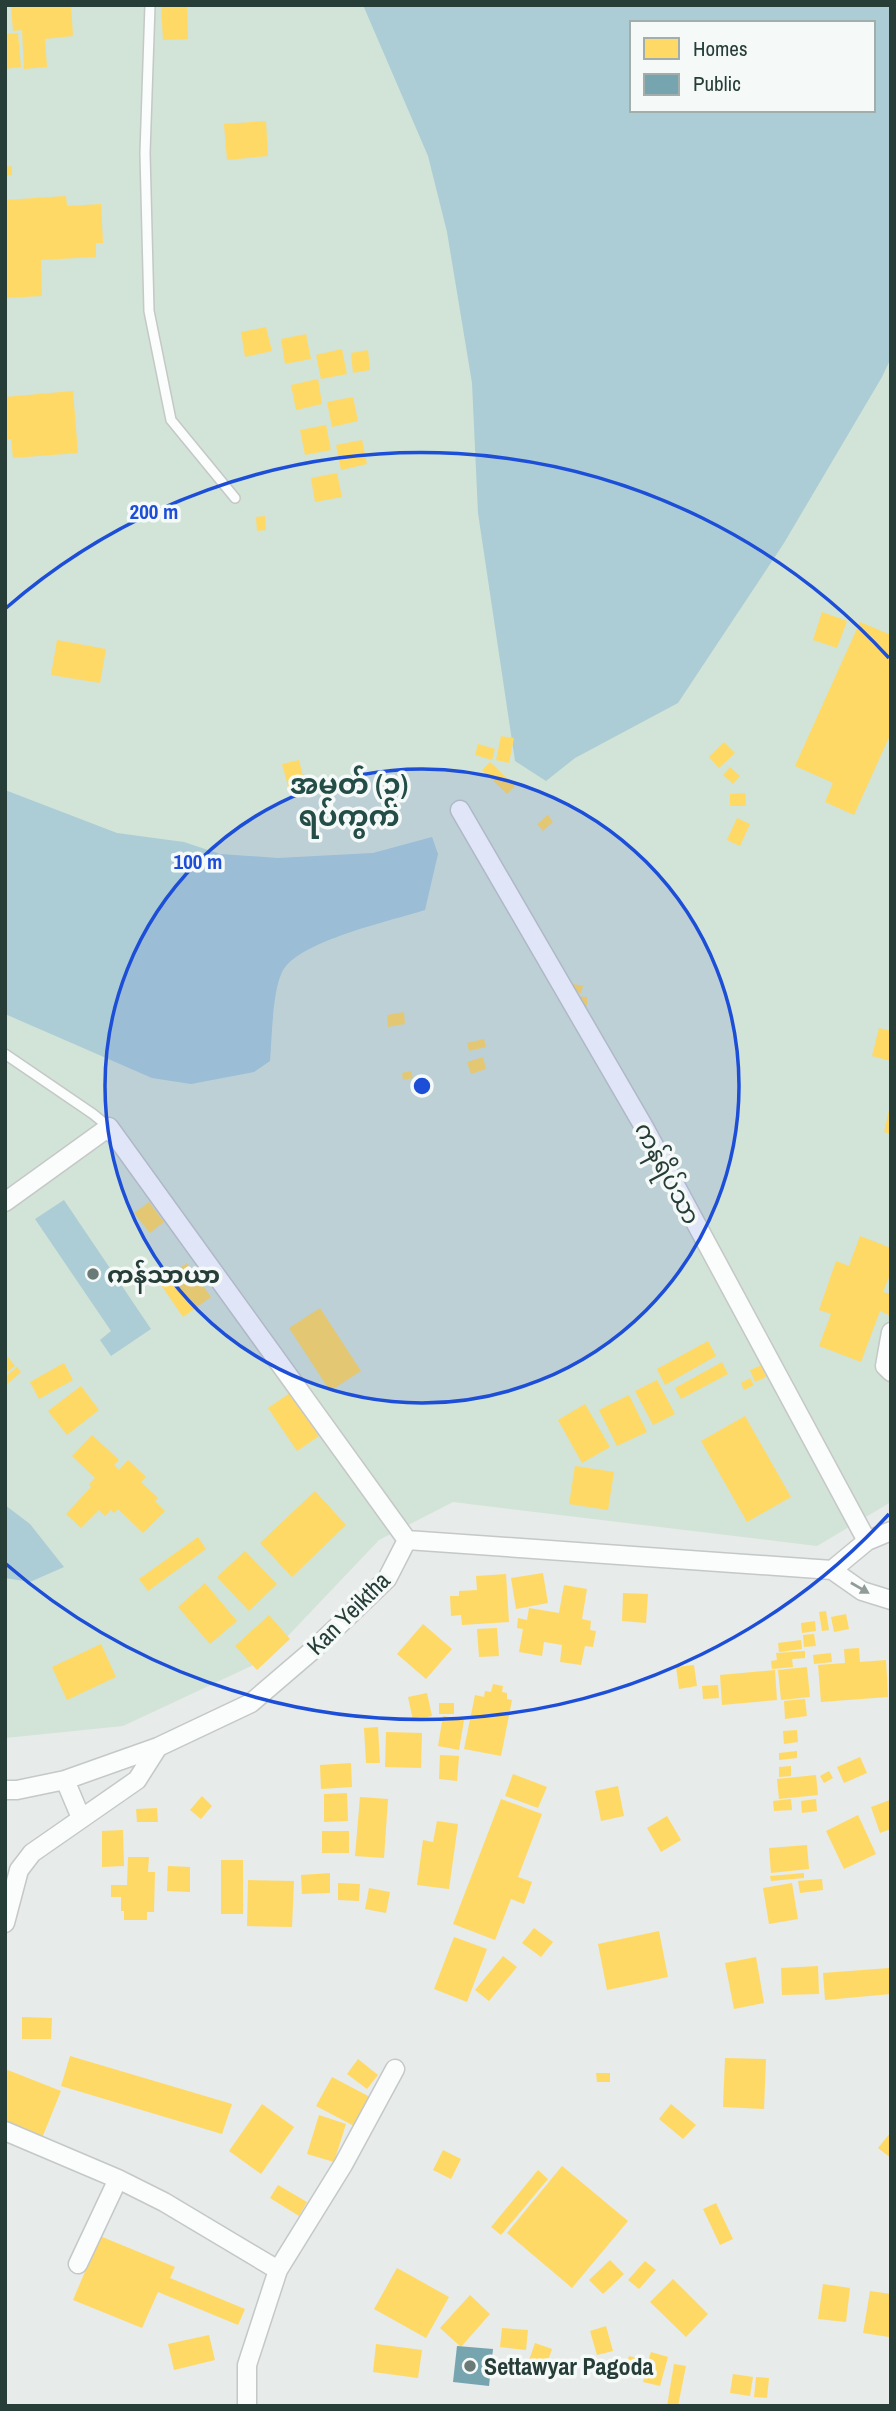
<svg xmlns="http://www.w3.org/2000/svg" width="896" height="2411" font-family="'Archivo Narrow','Noto Sans Myanmar',sans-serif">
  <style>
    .green { fill: #d2e3d7; fill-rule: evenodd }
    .water { fill: #accdd5; fill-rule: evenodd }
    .homes { fill: #ffd966 }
    .public { fill: #76a5af }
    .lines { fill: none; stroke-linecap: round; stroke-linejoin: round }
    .lane-casing { stroke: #c4c8c6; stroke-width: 12 }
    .street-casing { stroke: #c4c8c6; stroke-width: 21 }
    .lane { stroke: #fbfcfc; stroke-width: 9 }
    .street { stroke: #fbfcfc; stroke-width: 18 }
    .oneway { fill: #909c9a }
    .ring { fill: none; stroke: #1d4ed8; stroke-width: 3.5 }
    .poi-dot { fill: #6a7a76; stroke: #f5f9f8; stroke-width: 2.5 }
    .labels { text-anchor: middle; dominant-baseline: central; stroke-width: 7; stroke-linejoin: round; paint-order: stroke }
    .street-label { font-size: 24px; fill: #263d38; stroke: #f5f9f8 }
    .poi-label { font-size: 24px; font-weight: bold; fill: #263d38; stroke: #f5f9f8; text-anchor: start }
    .quarter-label { font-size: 28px; font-weight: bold; fill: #234d46; stroke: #f5f9f8 }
    .centre { fill: #1d4ed8; stroke: #f5f9f8; stroke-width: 3.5 }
    .ring-label { font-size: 21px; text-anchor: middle; font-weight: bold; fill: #1d4ed8; stroke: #f5f9f8; stroke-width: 7; stroke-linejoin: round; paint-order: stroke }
  </style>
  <rect width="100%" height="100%" fill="#e7ebe9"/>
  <path class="green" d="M5 5H891V1502L817 1546 453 1502 379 1540 266 1659 123 1726 5 1738ZM632 23H873V110H632Z"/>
  <path class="water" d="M363 5H891V358L882 377 784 543 678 703 575 758 546 781 515 761 478 513 472 383 447 232 428 156ZM632 23H873V110H632Z
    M5 790 117 833 184 842 220 854 278 858 373 853 432 837 438 854 425 910C390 921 309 939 286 966 272 981 272 1040 270 1061L254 1072 191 1084 152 1078 5 1014Z
    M64 1200 151 1329 111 1356 100 1340 111 1331 35 1219Z
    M5 1505 30 1524 64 1567 30 1582 5 1578Z"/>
  <path class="homes" d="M11 5H71L73 36 45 39 47 67 24 69 22 30 13 31Z
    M161 5H187L188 39 163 40Z
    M18 33 21 67 5 69V34Z
    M266 121 268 156 227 160 224 124Z
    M12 166V175L5 176V167Z
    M66 196 67 206 101 204 103 243H96V257L41 260 42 296 5 298V200Z
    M266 327 272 351 245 357 241 332Z
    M306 334 311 359 285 364 281 339Z
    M342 349 347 374 321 379 316 355Z
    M368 350 370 370 353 373 351 353Z
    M318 379 322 404 296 410 291 385Z
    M73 391 78 453 13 458 11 439 5 440V397Z
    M353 397 358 421 332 427 327 402Z
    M326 425 331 450 305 455 300 430Z
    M362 440 367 464 341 470 336 445Z
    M337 473 342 497 315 502 311 478Z
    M265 516 266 530 257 531 256 517Z
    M822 612 847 621 837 648 813 640Z
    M860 622 891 635V733L854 815 825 802 833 783 795 766Z
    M57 640 106 649 100 683 51 675Z
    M501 736 514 738 509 763 496 760Z
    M724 742 735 753 719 768 709 757Z
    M478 744 495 749 492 760 475 755Z
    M299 760 306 789 290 793 282 764Z
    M490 762 515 786 507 794 482 770Z
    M730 767 740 776 733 784 723 775Z
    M745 793 746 806H730V794Z
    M548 815 553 822 543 831 537 824Z
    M737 818 750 824 740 846 727 840Z
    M569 983 583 986 581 993 567 990Z
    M575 996 587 997V1006L574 1005Z
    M404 1012 405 1024 388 1027 387 1015Z
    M879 1028 891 1031V1061L872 1056Z
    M484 1039 486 1047 469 1051 467 1043Z
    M483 1057 486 1069 471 1074 467 1062Z
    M411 1071 413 1078 403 1080 402 1073Z
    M890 1106H891V1134L884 1132Z
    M149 1202 164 1222 150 1233 134 1213Z
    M860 1236 891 1248V1272L883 1292 891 1294V1316L880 1311 861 1362 819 1346 831 1314 819 1310 836 1261 849 1266Z
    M187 1263 211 1297 183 1317 159 1282Z
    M320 1308 361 1371 330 1391 289 1328Z
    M708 1341 716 1356 665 1385 657 1369Z
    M7 1356 15 1366 5 1374V1358Z
    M722 1362 728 1374 681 1399 675 1388Z
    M64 1363 73 1380 39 1399 30 1382Z
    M762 1365 766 1377 755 1382 750 1370Z
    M17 1367 21 1372 5 1386V1377Z
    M750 1378 754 1385 744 1390 741 1383Z
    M657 1380 675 1414 653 1425 635 1391Z
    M81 1386 99 1410 67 1435 48 1411Z
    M290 1393 319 1436 297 1451 268 1408Z
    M629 1395 647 1432 617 1446 599 1410Z
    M585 1404 610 1447 582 1463 558 1420Z
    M745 1416 791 1497 747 1522 701 1441Z
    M92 1435 119 1460 114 1465 119 1470 128 1460 146 1477 141 1482 158 1498 155 1501 165 1511 143 1533 118 1509 114 1513 111 1510 105 1516 99 1510 81 1528 66 1514 91 1487 89 1484 95 1478 72 1456Z
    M575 1466 614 1472 608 1510 569 1504Z
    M315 1491 346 1525 292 1577 260 1543Z
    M198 1537 206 1549 148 1591 139 1579Z
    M245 1551 277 1584 249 1611 217 1577Z
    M543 1573 548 1603 516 1609 511 1578Z
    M506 1574 509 1622 462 1625 461 1615 451 1616 450 1596H459V1591L477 1590 476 1576Z
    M205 1583 237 1621 210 1644 178 1607Z
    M564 1585 587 1589 582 1619 591 1621 590 1630 596 1631 593 1647 585 1646 581 1665 560 1662 562 1645 544 1642 542 1656 519 1652 523 1629 517 1628 518 1618 527 1620 529 1608 559 1613Z
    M623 1593 648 1594 646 1623 622 1621Z
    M826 1611 829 1630 822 1631 819 1612Z
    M846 1614 849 1629 834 1632 831 1617Z
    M269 1615 290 1639 257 1670 235 1646Z
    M815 1621 816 1631 802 1633 801 1623Z
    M423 1624 452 1649 426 1679 397 1654Z
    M497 1628 499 1656 479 1657 477 1629Z
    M814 1634 816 1646 804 1647 803 1635Z
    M801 1640 802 1649 779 1652 778 1643Z
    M101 1644 116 1677 67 1700 52 1667Z
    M859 1648 860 1662 886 1660 888 1697 821 1702 818 1665 845 1663 844 1649Z
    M805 1651V1658L792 1659 793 1667 772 1669 771 1661 777 1660 776 1653Z
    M831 1653 832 1662 814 1664 813 1655Z
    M694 1665 697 1686 679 1689 676 1667Z
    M807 1667 810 1697 781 1700 778 1670Z
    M775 1670 777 1700 722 1705 720 1675Z
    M493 1684 503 1686 502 1692 507 1693V1699L512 1700 501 1756 464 1749 475 1695 484 1697 485 1691 491 1692Z
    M718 1685 719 1698 703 1699 702 1686Z
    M427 1693 432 1716 413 1720 408 1697Z
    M805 1699 807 1716 785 1719 784 1701Z
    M439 1703H454V1714H439Z
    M443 1716 464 1720 459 1750 438 1746Z
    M378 1727 380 1763H366L364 1728Z
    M797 1730 798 1742 784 1744 783 1731Z
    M386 1732 422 1733 421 1768 385 1767Z
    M797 1751V1758L779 1760V1753Z
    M440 1755 459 1756 457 1781 439 1779Z
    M860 1757 867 1773 844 1783 837 1767Z
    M351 1763 352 1787 321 1789 320 1765Z
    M791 1766V1776L779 1777V1767Z
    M829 1771 833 1778 824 1783 820 1776Z
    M513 1774 547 1787 538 1808 505 1796Z
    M816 1775 818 1795 779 1799 777 1779Z
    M618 1786 624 1816 601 1821 595 1791Z
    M347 1793 348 1821 324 1822V1794Z
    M202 1796 212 1806 201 1819 190 1810Z
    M360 1797 388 1799 384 1858 355 1856Z
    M501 1799 542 1814 518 1877 532 1882 524 1904 511 1899 495 1940 453 1924Z
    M791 1799 792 1810 774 1811 773 1801Z
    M816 1799 817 1811 802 1813 801 1801Z
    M890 1800 891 1829 880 1833 871 1807Z
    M157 1808 158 1822H137L136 1809Z
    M858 1815 876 1854 844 1869 826 1831Z
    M667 1816 681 1840 661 1852 647 1828Z
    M437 1821 458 1824 449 1889 417 1885 423 1840 433 1842Z
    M123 1830 124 1866 102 1867V1831Z
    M322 1831H349V1853H322Z
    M807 1845 809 1869 771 1873 769 1848Z
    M128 1857H149L148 1872H155L154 1912H147V1920H124V1911H121V1897H111V1885H127Z
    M221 1860H243V1914H221Z
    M168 1866 190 1867V1892L167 1891Z
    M330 1873V1893L302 1894 301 1875Z
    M804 1873V1878L771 1881 770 1876Z
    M822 1879 823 1890 800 1893 798 1881Z
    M248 1880 294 1881 292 1927 247 1926Z
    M338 1883 360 1884 359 1901 338 1900Z
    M792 1883 798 1919 769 1924 763 1888Z
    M369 1888 390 1892 386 1913 365 1909Z
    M534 1928 553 1942 541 1957 522 1943Z
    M659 1931 668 1977 607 1990 598 1944Z
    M454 1937 487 1949 467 2002 434 1989Z
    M503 1956 517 1967 489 2001 475 1990Z
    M756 1957 764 2003 734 2009 725 1963Z
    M818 1966 819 1994 782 1995 781 1968Z
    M889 1968 891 1994 825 2000 823 1973Z
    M22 2017 52 2018 51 2039H22Z
    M70 2056 232 2104 222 2134 61 2086Z
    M725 2058 766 2059 764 2109 723 2107Z
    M358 2059 378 2075 367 2089 347 2074Z
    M5 2069 61 2091 42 2138 5 2123Z
    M596 2073H610V2082H597Z
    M332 2077 370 2097 354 2126 316 2106Z
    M262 2104 294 2127 261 2174 229 2151Z
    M671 2104 696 2125 683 2139 659 2119Z
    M319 2115 346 2124 334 2162 307 2154Z
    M891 2132V2158L878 2148Z
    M443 2150 461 2159 451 2179 433 2170Z
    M562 2166 628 2221 572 2288 507 2233Z
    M538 2170 548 2179 501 2235 491 2227Z
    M278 2185 307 2202 299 2216 270 2198Z
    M716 2203 733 2239 720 2245 703 2209Z
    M100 2236 175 2267 170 2278 245 2309 238 2325 158 2292 142 2328 73 2300Z
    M610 2260 624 2274 603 2294 589 2280Z
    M645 2261 656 2270 639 2289 628 2280Z
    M397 2268 449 2297 426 2338 374 2309Z
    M673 2279 708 2314 686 2337 650 2302Z
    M823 2284 850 2288 846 2322 818 2319Z
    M870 2291 891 2294 889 2337 863 2333Z
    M470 2295 490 2314 461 2347 440 2328Z
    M606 2326 613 2351 597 2355 590 2331Z
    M502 2328 528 2330 526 2350 500 2347Z
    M209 2335 215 2360 174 2370 168 2344Z
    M535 2343 552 2349 545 2369 528 2363Z
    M376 2344 422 2350 418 2378 373 2372Z
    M651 2352 668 2357 660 2386 643 2382 645 2376 625 2370 629 2356 648 2361Z
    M674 2364 686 2366 678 2406H667Z
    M733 2374 753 2377 750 2396 730 2393Z
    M756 2377 769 2378 767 2398 754 2397Z"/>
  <path class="public" d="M457 2346 493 2349 489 2386 453 2382Z"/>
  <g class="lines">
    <defs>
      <path id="lane" d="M150 5 145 153 149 311 171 420 235 498
        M5 1054 93 1114 109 1127"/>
      <path id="street" d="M460 810 644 1127 867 1541
        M5 1202 109 1127 407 1540
        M891 1332 885 1366 891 1372
        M832 1570 867 1541 891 1531
        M832 1570 862 1591 891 1600
        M65 1780 81 1818
        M5 1790H17L65 1780 158 1747 251 1703 314 1649 387 1579 407 1540 832 1570
        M5 1923 19 1870 32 1853 137 1780 158 1747
        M5 2131 118 2179 78 2264
        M118 2179 164 2202 278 2270
        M247 2406V2365L278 2270 343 2165 395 2069"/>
    </defs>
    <use href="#lane" class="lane-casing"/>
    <use href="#street" class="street-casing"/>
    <use href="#lane" class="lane"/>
    <use href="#street" class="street"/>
  </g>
  <defs><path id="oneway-solid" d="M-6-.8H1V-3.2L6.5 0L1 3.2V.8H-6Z" transform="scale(1.75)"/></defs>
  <use class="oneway" href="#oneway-solid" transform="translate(860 1588) rotate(30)"/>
  <circle cx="422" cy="1086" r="317" fill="#1d4ed8" fill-opacity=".12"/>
  <g class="ring">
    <circle cx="422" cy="1086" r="317"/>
    <path d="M889 1514A634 634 0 0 1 6 1564M6 608A634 634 0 0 1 889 658"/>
  </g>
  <g class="poi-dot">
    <circle cx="93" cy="1274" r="7"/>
    <circle cx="470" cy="2366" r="7"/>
  </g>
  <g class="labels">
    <g class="street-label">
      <text transform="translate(668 1173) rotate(62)">ကန်ရိပ်သာ</text>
      <text transform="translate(348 1613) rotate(-45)">Kan Yeiktha</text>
    </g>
    <g class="poi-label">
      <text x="107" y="1274">ကန်သာယာ</text>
      <text x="484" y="2366">Settawyar Pagoda</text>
    </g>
    <g class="quarter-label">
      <text x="349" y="784">အမှတ် (၃)<tspan x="349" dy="32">ရပ်ကွက်</tspan></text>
    </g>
  </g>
  <circle cx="422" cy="1086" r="10" class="centre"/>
  <g class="ring-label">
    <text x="154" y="519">200 m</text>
    <text x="198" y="869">100 m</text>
  </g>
  <rect width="896" height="2411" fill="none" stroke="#263d38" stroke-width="14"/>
  <rect x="630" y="21" width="245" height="91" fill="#f5f9f8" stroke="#a2aeab" stroke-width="2"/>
  <rect x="644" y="38" width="35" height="21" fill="#ffd966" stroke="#a2aeab" stroke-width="2"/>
  <text x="693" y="56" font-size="21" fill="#263d38">Homes</text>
  <rect x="644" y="74" width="35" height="21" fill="#76a5af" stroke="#a2aeab" stroke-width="2"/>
  <text x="693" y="91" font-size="21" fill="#263d38">Public</text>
</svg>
